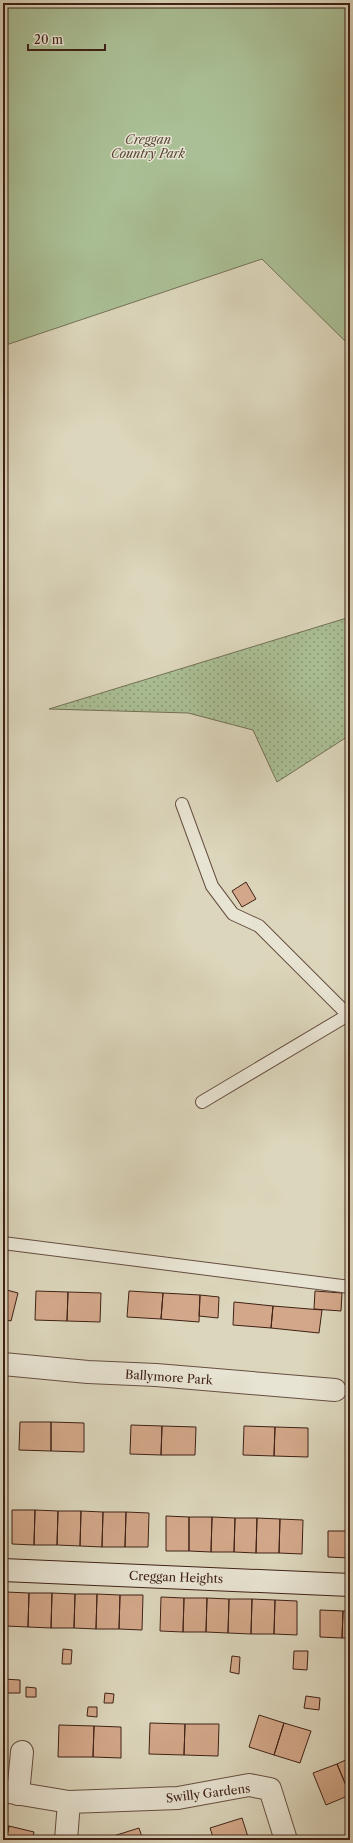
<svg xmlns="http://www.w3.org/2000/svg" width="353" height="1843" font-family="'Libre Caslon Text',serif">
  <style>
    .grass { fill: url(#grass-dots); stroke: #747056 }
    .green { fill: #aabf95; stroke: #747056 }
    .building { fill: #d3a88a; stroke: #3f2116 }
    .lines { fill: none; stroke-linecap: round; stroke-linejoin: round }
    .lane-casing { stroke: #664e40; stroke-width: 14 }
    .street-casing { stroke: #664e40; stroke-width: 24 }
    .secondary-casing { stroke: #3f2116; stroke-width: 24 }
    .lane { stroke: #e8e4d3; stroke-width: 12 }
    .street { stroke: #e8e4d3; stroke-width: 22 }
    .secondary { stroke: #e8e4d3; stroke-width: 22 }
    .labels { text-anchor: middle; dominant-baseline: central; stroke-width: 3; stroke-linejoin: round; paint-order: stroke }
    .park-label { font-size: 12px; font-style: italic; fill: #5a4836; stroke: #e8e4d3 }
    .street-label { font-size: 12px; fill: #3f2116; stroke: #e8e4d3 }
  </style>
  <defs>
    <pattern id="grass-dots" width="8" height="8" patternUnits="userSpaceOnUse"><rect width="8" height="8" fill="#aabf95"/><path d="M2 2h.1M6 6h.1" fill="none" stroke="#8c9b79" stroke-width="1.8" stroke-linecap="round"/></pattern>
  </defs>
  <rect width="100%" height="100%" fill="#dcd6bc"/>
  <filter id="stains"><feTurbulence type="fractalNoise" baseFrequency=".005" numOctaves="4"/><feColorMatrix values="0 0 0 0 .2 0 0 0 0 .09 0 0 0 0 .02 0 0 0 .5 -.17"/></filter>
  <radialGradient id="worn" r=".72"><stop offset=".6" stop-color="#630" stop-opacity="0"/><stop offset="1" stop-color="#630" stop-opacity=".3"/></radialGradient>
  <path class="grass" d="M350 617V735L277 782 253 730 188 713 49 709Z"/>
  <path class="green" d="M3 3H350V346L262 259 3 346Z"/>
  <path class="building" d="M246 882 256 899 242 907 232 891Z
    M3 1289 18 1293 11 1321 3 1319Z
    M36 1291 68 1292 67 1321 35 1320Z
    M129 1291 163 1293 161 1319 127 1317Z
    M315 1291 342 1293 341 1311 314 1309Z
    M68 1292 101 1293 100 1322 67 1321Z
    M163 1293 200 1295 199 1322 161 1319Z
    M200 1295 219 1297 218 1318 199 1316Z
    M234 1302 273 1306 271 1328 233 1325Z
    M273 1306 322 1310 319 1333 271 1328Z
    M20 1422H51V1451L19 1450Z
    M51 1422 84 1423V1452L51 1451Z
    M131 1425 162 1426 161 1455 130 1454Z
    M162 1426 196 1427 195 1455H161Z
    M244 1426 275 1427 274 1456 243 1455Z
    M275 1427 308 1428V1457L274 1456Z
    M12 1510H35L34 1545 12 1544Z
    M35 1510 58 1511 57 1545H34Z
    M58 1511H81L80 1546 57 1545Z
    M81 1511 103 1512 102 1547 80 1546Z
    M103 1512H126L125 1547H102Z
    M126 1512 149 1513 148 1547H125Z
    M166 1516 189 1517V1551H166Z
    M189 1517H212L211 1552 189 1551Z
    M212 1517 235 1518 234 1552H211Z
    M235 1518H257L256 1553 234 1552Z
    M257 1518 280 1519 279 1553H256Z
    M280 1519 303 1520 302 1554 279 1553Z
    M328 1531H350V1558L328 1557Z
    M6 1592 29 1593 28 1627 6 1626Z
    M29 1593H52L51 1628 28 1627Z
    M52 1593 75 1594 74 1628H51Z
    M75 1594H97L96 1629 74 1628Z
    M97 1594 120 1595 119 1629H96Z
    M120 1595H143L142 1630 119 1629Z
    M161 1597 184 1598 183 1632 160 1631Z
    M184 1598H207L206 1632H183Z
    M207 1598 229 1599 228 1633 206 1632Z
    M229 1599H252L251 1634 228 1633Z
    M252 1599 275 1600 274 1634H251Z
    M275 1600 297 1601V1635L274 1634Z
    M320 1610 343 1611 342 1638 320 1637Z
    M343 1611H350V1638H342Z
    M63 1649 72 1650 71 1664H62Z
    M294 1651H308L307 1670 293 1669Z
    M232 1656 240 1657 239 1674 230 1672Z
    M3 1679 20 1680V1693H3Z
    M26 1687 36 1688V1697H26Z
    M105 1693 114 1694 113 1703H104Z
    M306 1696 320 1698 319 1710 304 1708Z
    M88 1707H97V1717L87 1716Z
    M259 1715 284 1723 274 1755 249 1747Z
    M150 1723 185 1724 184 1755 149 1754Z
    M284 1723 311 1731 300 1763 274 1755Z
    M185 1724H219L218 1756 184 1755Z
    M59 1725 94 1726 93 1757H58Z
    M94 1726 121 1727V1758L93 1757Z
    M350 1758V1795L337 1764Z
    M337 1764 350 1795 326 1805 313 1773Z
    M242 1818 249 1840H214L210 1828Z
    M3 1825 9 1826 6 1840H3Z
    M9 1826 34 1832 32 1840H6Z
    M139 1828 143 1840H108L107 1838Z"/>
  <g class="lines">
    <defs>
      <path id="lane" d="M182 804 212 886 233 914 259 926 350 1017
        M202 1102 348 1015
        M3 1243 350 1287"/>
      <path id="street" d="M3 1364 88 1372 156 1375 335 1390
        M3 1791 69 1802 178 1798 249 1785 270 1789 286 1840
        M18 1794 22 1752
        M66 1840 69 1802"/>
      <path id="secondary" d="M3 1570 350 1585"/>
    </defs>
    <use href="#lane" class="lane-casing"/>
    <use href="#street" class="street-casing"/>
    <use href="#secondary" class="secondary-casing"/>
    <use href="#lane" class="lane"/>
    <use href="#street" class="street"/>
    <use href="#secondary" class="secondary"/>
  </g>
  <g class="labels">
    <g class="park-label">
      <text x="148" y="139">Creggan<tspan x="148" dy="14">Country Park</tspan></text>
    </g>
    <g class="street-label">
      <text transform="translate(169 1377) rotate(4)">Ballymore Park</text>
      <text transform="translate(176 1577) rotate(2)">Creggan Heights</text>
      <text transform="translate(208 1793) rotate(-7)">Swilly Gardens</text>
    </g>
  </g>
  <rect width="353" height="1843" fill="none" stroke="#dcd6bc" stroke-width="16"/>
  <rect x="4" y="4" width="345" height="1835" fill="none" stroke="#3f2116" stroke-width="2"/>
  <rect x="8" y="8" width="337" height="1827" fill="none" stroke="#3f2116"/>
  <path d="M28 44v6h77v-6" fill="none" stroke="#3f2116" stroke-width="2"/>
  <text x="34" y="44" font-size="12" fill="#3f2116" stroke="#e8e4d3" stroke-width="3" paint-order="stroke">20 m</text>
  <rect width="100%" height="100%" filter="url(#stains)"/>
  <rect width="100%" height="100%" fill="url(#worn)"/>
</svg>
